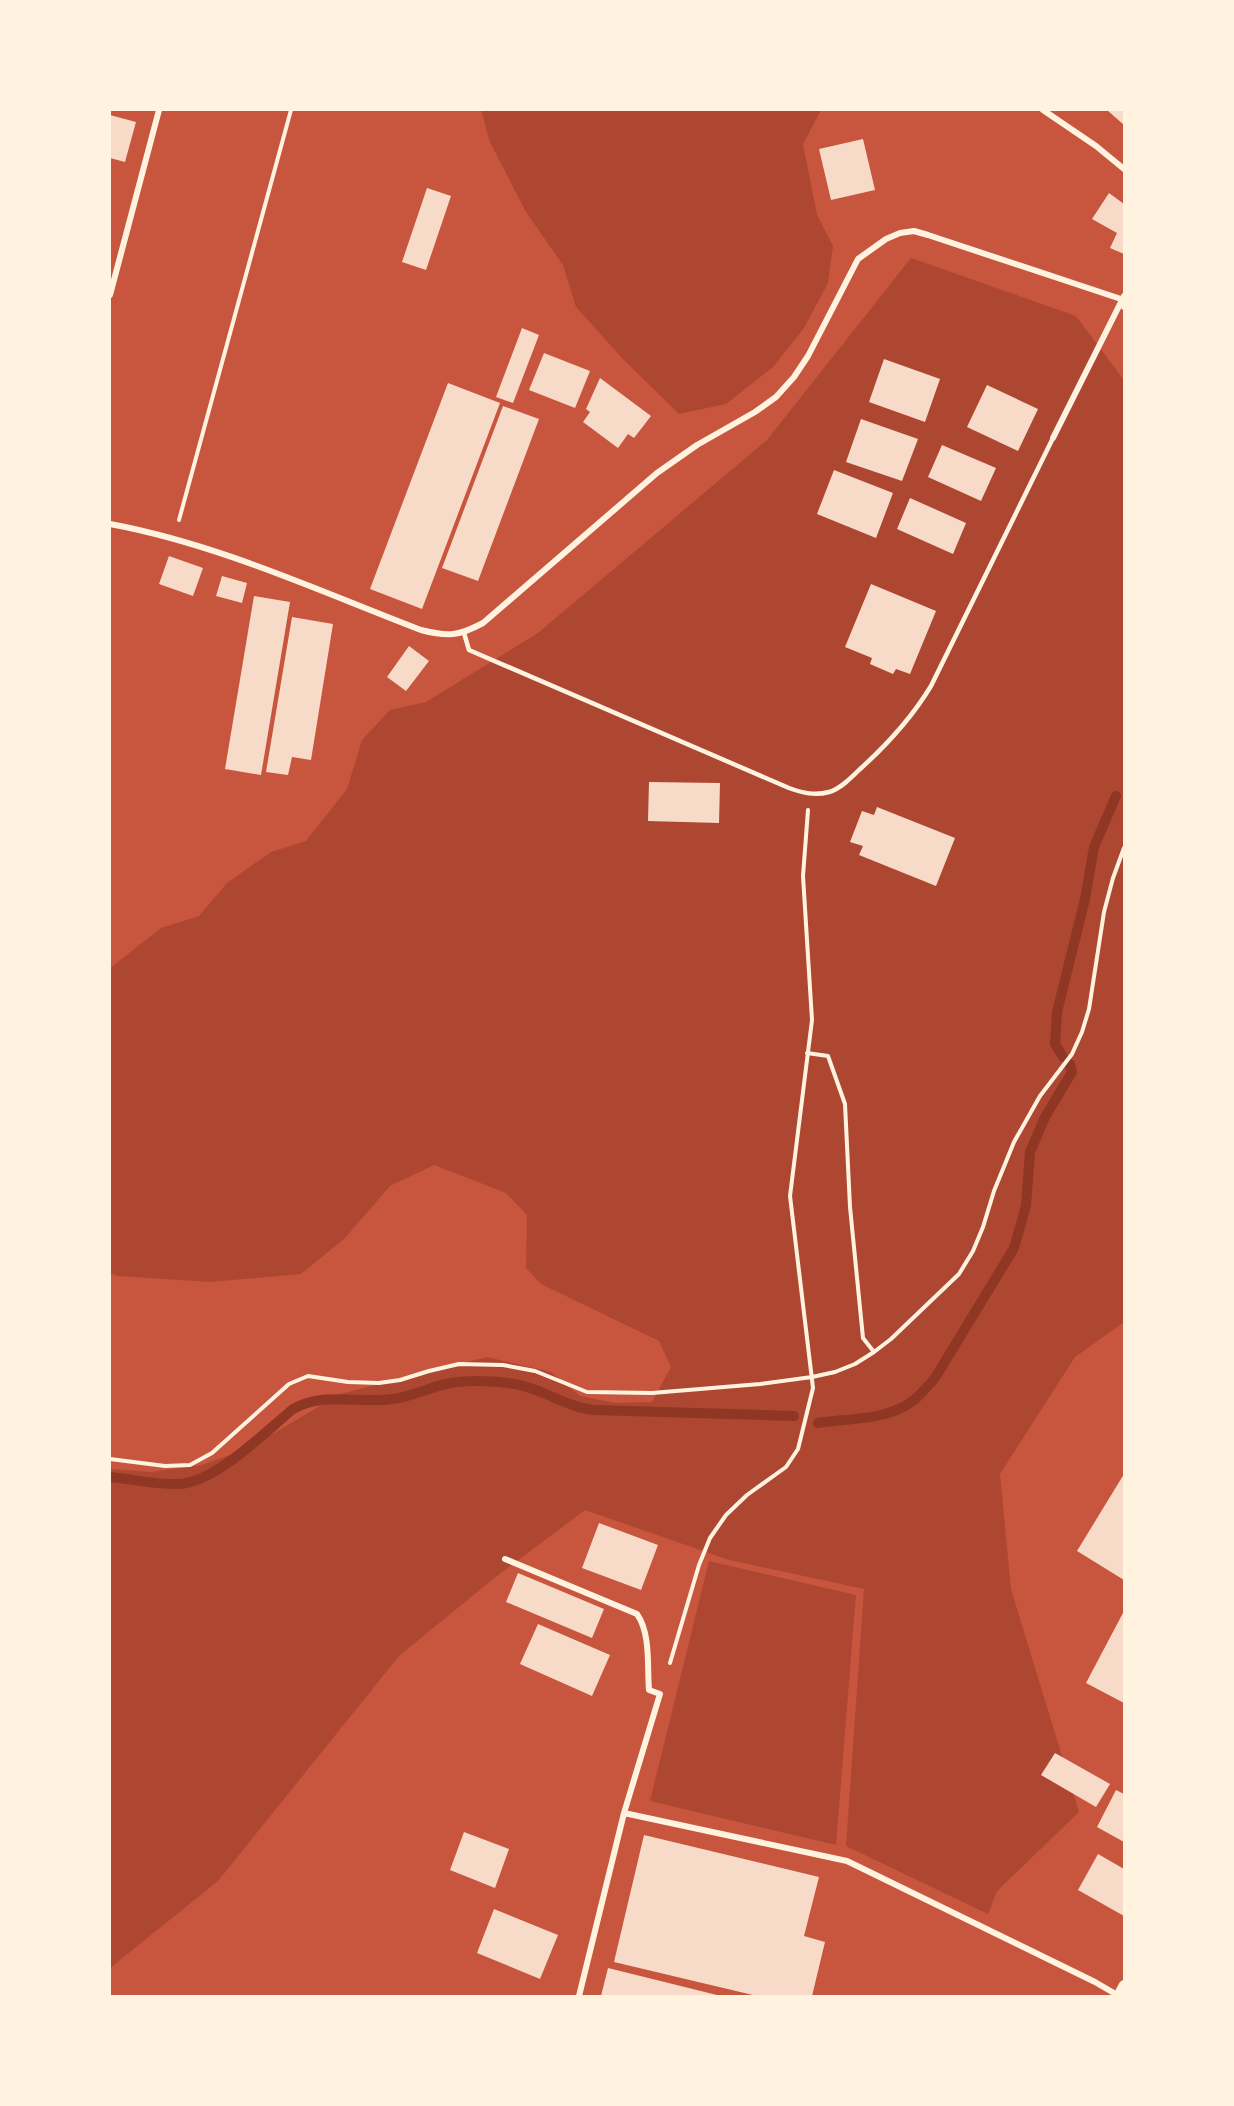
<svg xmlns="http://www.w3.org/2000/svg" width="1234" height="2106" font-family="Literata,serif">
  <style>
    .green { fill: #ae4732 }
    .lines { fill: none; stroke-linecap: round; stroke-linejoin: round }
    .stream { stroke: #8f3625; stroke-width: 10 }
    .building { fill: #f7dbc8 }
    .path { stroke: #fff3e0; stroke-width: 4 }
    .service { stroke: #fff3e0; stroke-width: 4.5 }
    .minor { stroke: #fff3e0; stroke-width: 6 }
    .tertiary { stroke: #fff3e0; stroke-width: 10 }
  </style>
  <rect width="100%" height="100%" fill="#c8553d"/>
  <path class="green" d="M481 110H821L803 144 817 215 833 246 828 283 804 328 773 367 726 404 679 414 622 358 576 307 563 265 526 212 490 142Z
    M911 258 1076 316 1124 380V1322L1075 1357 1000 1474 1011 1589 1079 1812 997 1891 988 1914 846 1846 864 1589 729 1560 585 1510 493 1579 399 1656 218 1881 110 1968V1469L151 1472 202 1465 249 1448 340 1394 487 1357 551 1372 580 1396 616 1403 652 1402 671 1367 659 1341 541 1284 526 1268 527 1215 506 1193 434 1165 390 1186 345 1238 301 1274 210 1282 117 1276 110 1273V968L161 928 199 916 227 883 271 852 306 841 347 789 362 740 390 710 426 702 538 633 767 440Z
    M709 1561 856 1595 836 1845 650 1801Z"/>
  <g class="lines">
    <path class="stream" d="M1063 1057 1055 1044 1057 1012 1085 899 1094 847 1116 796
      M818 1423C844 1419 877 1420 901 1408 915 1402 925 1389 935 1378L1014 1248 1026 1206 1030 1152 1045 1117 1072 1072 1070 1064
      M110 1477C132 1479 156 1485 179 1484 216 1482 264 1433 293 1409 324 1391 359 1404 393 1399 411 1397 428 1388 446 1384 468 1379 493 1381 515 1384 543 1389 566 1407 594 1410L794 1416"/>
  </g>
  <path class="building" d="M1107 110H1124V125Z
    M110 115 136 122 125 162 110 158Z
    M863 139 875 190 831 200 819 149Z
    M427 188 451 196 426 270 402 262Z
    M1109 193 1124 204V254L1110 248 1117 233 1092 219Z
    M522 328 539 335 513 403 496 397Z
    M544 353 590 371 575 408 529 390Z
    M884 359 940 379 925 422 869 402Z
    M600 378 651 416 634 438 628 434 618 448 583 422 590 412 586 409Z
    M448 383 500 403 422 609 370 589Z
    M987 385 1038 409 1018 451 967 427Z
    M503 406 539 419 478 581 442 568Z
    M861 419 918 439 902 481 846 462Z
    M942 445 996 468 981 501 928 477Z
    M834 470 893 493 876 538 817 514Z
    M910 498 966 523 953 554 897 529Z
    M169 556 203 568 193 596 159 584Z
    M222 576 247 583 242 603 216 596Z
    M871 584 936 611 910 674 896 669 893 674 870 664 872 658 845 647Z
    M254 596 290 602 261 775 225 769Z
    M292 617 333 624 311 760 292 757 288 775 266 772Z
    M409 646 429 661 406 691 387 677Z
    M649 782 720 783 719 823 648 821Z
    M877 807 955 838 936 886 859 855 863 846 850 842 862 811 874 815Z
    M1124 1474V1580L1077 1551Z
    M599 1523 658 1545 641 1590 582 1568Z
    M518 1573 604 1609 592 1638 506 1602Z
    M1124 1611V1703L1086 1683Z
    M538 1624 610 1655 592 1696 520 1664Z
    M1055 1753 1110 1784 1096 1807 1041 1775Z
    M1116 1790 1124 1794V1842L1097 1827Z
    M464 1832 509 1849 495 1888 450 1870Z
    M644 1835 819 1877 804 1936 825 1942 812 1996H757L614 1962Z
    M1098 1854 1124 1869V1916L1078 1890Z
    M494 1909 558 1935 540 1979 477 1953Z
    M608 1968 721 1996H601Z"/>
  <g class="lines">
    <path class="path" d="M179 520 291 110
      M807 1053 828 1056 845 1104 850 1207 863 1338 874 1352
      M110 1459 165 1466 190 1465 212 1453 289 1384 308 1376 348 1382 379 1383 400 1380 429 1371 459 1364 503 1365 535 1371 587 1392 652 1393 760 1384 812 1377 835 1372 855 1364 874 1352 891 1339 959 1274 973 1251 983 1227 994 1191 1014 1142 1040 1096 1072 1054 1082 1032 1089 1009 1104 912 1113 878 1124 848
      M670 1663 699 1565 710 1538 726 1515 747 1495 786 1467 798 1449 813 1388 790 1196 812 1020 803 876 808 810"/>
    <path class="service" d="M464 633 469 650 789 788C803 793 815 796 829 792 840 789 851 778 859 770 888 744 911 719 931 686L1053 438"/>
    <path class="minor" d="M1043 110 1096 146 1124 169
      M110 295 159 110
      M1053 438 1124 296
      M110 524C218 544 319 591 421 630 448 637 459 636 483 623L657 473 697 445 755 412 776 397 794 377 808 356 858 259 886 239 900 233 914 231 928 235 1121 299 1124 307
      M505 1559 637 1614C651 1634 647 1666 649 1690L660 1694 624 1813 579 1996
      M624 1813 847 1861 1095 1982 1119 1996"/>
    <path class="tertiary" d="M1118 1996 1124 1985"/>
  </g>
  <rect width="1234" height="2106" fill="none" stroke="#fff3e0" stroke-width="222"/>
</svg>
